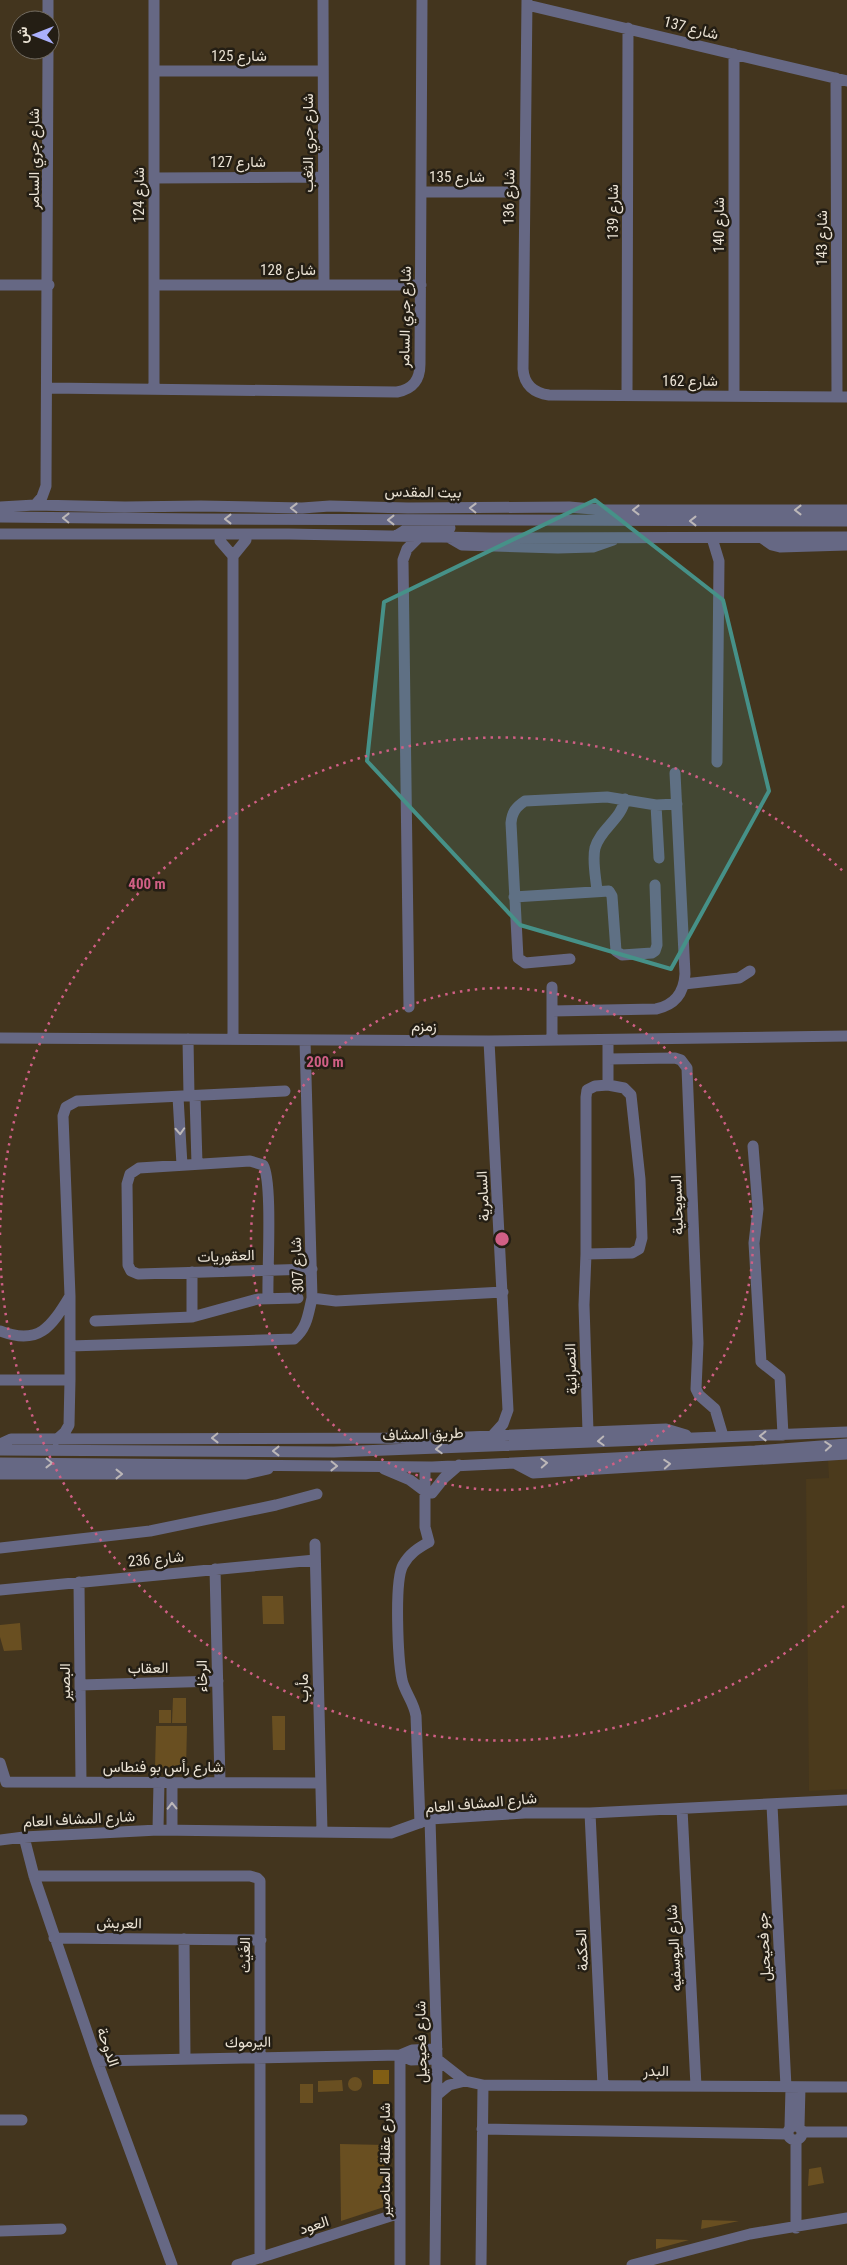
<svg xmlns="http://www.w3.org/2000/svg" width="847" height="2265" font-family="'Roboto Condensed',Vazirmatn,sans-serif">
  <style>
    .built { fill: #4b3a1c }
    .green { fill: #694f21 }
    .water { fill: #815e14 }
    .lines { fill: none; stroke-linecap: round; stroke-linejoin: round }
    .minor { stroke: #666884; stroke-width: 11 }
    .oneway { stroke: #bcb7b8 }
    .marked { fill: #469188; fill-opacity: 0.2; stroke: #469188; stroke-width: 4; stroke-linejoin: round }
    .ring { fill: none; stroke: #d05f85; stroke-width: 2.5; stroke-dasharray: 2.5 5 }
    .labels { text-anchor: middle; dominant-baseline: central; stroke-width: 5; stroke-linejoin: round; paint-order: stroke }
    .street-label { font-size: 15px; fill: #eae2d4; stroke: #241e14 }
    .centre { fill: #d05f85; stroke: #241e14; stroke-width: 2.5 }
    .ring-label { font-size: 15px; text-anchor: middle; font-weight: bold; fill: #d05f85; stroke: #241e14; stroke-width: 5; stroke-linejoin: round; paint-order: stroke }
  </style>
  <rect width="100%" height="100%" fill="#43351e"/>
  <path class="built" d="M847 1459V1789L809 1791 806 1479 829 1478 828 1460Z"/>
  <path class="green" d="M262 1596H283L284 1624H263Z
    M20 1623 22 1650 4 1651 0 1637V1625Z
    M173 1698H186V1723H172Z
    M159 1710H171V1723H159Z
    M272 1716H285V1750H273Z
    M156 1726H187L186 1769H155Z
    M348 2084a7 7 0 1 1 14 0a7 7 0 1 1-14 0Z
    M342 2080 343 2091 318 2092V2081Z
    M300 2084H313V2103H300Z
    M340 2144 385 2145 384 2207 341 2221Z
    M821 2167 824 2183 808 2186 809 2169Z
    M702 2220 739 2221 701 2229Z
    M656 2239 689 2240 656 2249Z"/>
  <path class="water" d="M373 2070H389V2084H373Z"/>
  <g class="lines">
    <path class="minor" d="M48 0V20
      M323 0 324 285
      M527 0 523 369C524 385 534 393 549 395L847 397
      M527 5 847 81
      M734 54V396
      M155 71H323
      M836 78 837 397
      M154 178 323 177
      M421 192H524
      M0 285H49
      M154 285H421
      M48 388 397 392C413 389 420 380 420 364L422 0
      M154 389V0
      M627 395 628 28
      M35 505 42 497 46 486 48 50
      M0 507 35 505 125 507 201 506 302 508 330 506 408 508 569 507 605 510H847
      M0 517 201 519 847 521
      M0 534H289L492 538 847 537
      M396 536 407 529 450 528
      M450 538 462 545 558 548 593 547 613 540
      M712 538 719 561 717 762
      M762 538 772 545 780 547 847 545
      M220 541 233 556V1039
      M233 556 246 540
      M656 805 659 858
      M597 891C596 878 592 861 595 848 600 829 622 819 625 799
      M514 897 609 891 612 896 616 951 622 955 652 953 655 951 657 945 655 885
      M570 959 525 963 518 958 511 823C512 812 516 807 525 801L607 797 656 805 677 804
      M684 984 739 978 750 971
      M409 1007 403 560 407 549 419 537
      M552 1011 656 1009C675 1005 684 993 685 974L675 773
      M0 1038 489 1041 847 1036
      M188 1039 189 1096
      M305 1040 312 1298 336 1301 503 1292
      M552 1040V987
      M489 1041 508 1410 503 1424 493 1435
      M608 1059 675 1058 681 1060 687 1068 698 1343 696 1389 699 1395 715 1409 723 1436
      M195 1096 197 1164
      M178 1097 182 1165
      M753 1146 758 1209 754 1243 761 1362 780 1377 783 1435
      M586 1254V1097L587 1090 595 1086 608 1085
      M268 1298C267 1274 273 1181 263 1165L250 1161 139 1168 130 1174 127 1184 128 1265 131 1271 138 1274 312 1269
      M192 1317V1272
      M95 1321 192 1317 258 1299 298 1298
      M0 1331C39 1346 51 1327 70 1296
      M70 1346 294 1339C307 1328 308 1315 312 1298
      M0 1380H70
      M588 1432 584 1305 586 1254 632 1253 639 1249 642 1238 640 1179 631 1095 624 1088 608 1085V1040
      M56 1440 65 1432 69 1425 70 1380V1296L63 1116 66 1107 77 1101 285 1091
      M0 1444 11 1439 443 1438 666 1429 686 1435
      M0 1450 334 1452 847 1432
      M0 1463 432 1467 755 1451 847 1444
      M516 1464 533 1473 847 1454
      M425 1467V1527L429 1542
      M384 1469 410 1480 426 1492
      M0 1474H246L268 1469
      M432 1493 444 1478 459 1465
      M315 1544 322 1831
      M0 1548 150 1531 276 1505 317 1494
      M215 1569 220 1782
      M79 1582 81 1782
      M0 1590 315 1560
      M80 1685 218 1681
      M0 1763 6 1782 320 1783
      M172 1782V1829
      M772 1805 786 2087
      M682 1809 696 2086
      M590 1813 603 2086
      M430 1819 437 2059 435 2265
      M420 1823 416 1716C414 1702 405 1693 402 1680 398 1659 394 1581 403 1565 409 1554 418 1548 429 1542
      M158 1830 159 1782
      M24 1837 34 1876 97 2061 172 2265
      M0 1840 24 1837 158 1830 391 1833 430 1819 525 1813H590L847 1800
      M34 1876H250L257 1878 260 1881V2258
      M54 1938 261 1940
      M184 1939 185 2058
      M400 2055V2265
      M400 2055 411 2060 437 2059
      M437 2059 465 2081 483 2085 847 2087
      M97 2061 400 2055 412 2050 437 2049
      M437 2095 449 2085 465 2081
      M0 2120H22
      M788 2133a7 7 0 1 1 14 0a7 7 0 1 1-14 0Z
      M790 2127 791 2088
      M799 2127 800 2087
      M482 2129 787 2134
      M802 2132H847
      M796 2228V2140
      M0 2231 61 2229
      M237 2265 400 2213
      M481 2265 483 2085
      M632 2265 750 2234 847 2218"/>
  </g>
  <defs><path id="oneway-chevron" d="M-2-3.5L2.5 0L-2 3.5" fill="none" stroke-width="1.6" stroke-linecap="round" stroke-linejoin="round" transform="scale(1.25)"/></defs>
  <g class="oneway">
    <use href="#oneway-chevron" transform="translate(294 508) rotate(-179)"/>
    <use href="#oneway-chevron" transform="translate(473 508) rotate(-179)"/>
    <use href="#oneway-chevron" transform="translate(636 510) rotate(180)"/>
    <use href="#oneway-chevron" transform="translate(798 510) rotate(180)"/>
    <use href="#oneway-chevron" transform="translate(66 518) rotate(-179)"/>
    <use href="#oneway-chevron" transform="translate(228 519) rotate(180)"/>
    <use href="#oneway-chevron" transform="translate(391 520) rotate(180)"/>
    <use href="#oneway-chevron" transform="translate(693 521) rotate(-180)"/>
    <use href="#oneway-chevron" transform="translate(180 1131) rotate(87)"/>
    <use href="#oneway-chevron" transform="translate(763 1436) rotate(179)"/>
    <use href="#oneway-chevron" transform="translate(215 1438) rotate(179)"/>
    <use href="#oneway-chevron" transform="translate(601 1441) rotate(177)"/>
    <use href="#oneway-chevron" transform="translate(828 1446) rotate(-4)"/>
    <use href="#oneway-chevron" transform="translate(439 1449) rotate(177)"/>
    <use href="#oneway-chevron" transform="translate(276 1451) rotate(-180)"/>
    <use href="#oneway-chevron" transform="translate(49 1463) rotate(1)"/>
    <use href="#oneway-chevron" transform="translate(544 1463) rotate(-3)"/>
    <use href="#oneway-chevron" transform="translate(667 1464) rotate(-4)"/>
    <use href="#oneway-chevron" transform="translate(334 1466) rotate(1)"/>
    <use href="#oneway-chevron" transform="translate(119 1474)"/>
    <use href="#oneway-chevron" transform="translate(172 1806) rotate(-91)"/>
  </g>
  <path class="marked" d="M595 500 723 600 769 791 671 969 520 925 367 761 384 602Z"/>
  <g class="ring">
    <circle cx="502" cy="1239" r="251"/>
    <path d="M844 1606A502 502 0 0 1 0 1243M0 1235A502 502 0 0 1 844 872"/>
  </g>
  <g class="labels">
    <g class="street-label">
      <text transform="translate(691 28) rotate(14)">شارع 137</text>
      <text x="239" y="56">شارع 125</text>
      <text transform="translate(308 143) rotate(-90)">شارع جري الثغب</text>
      <text transform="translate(34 159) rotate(-90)">شارع جري السامر</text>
      <text x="238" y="162">شارع 127</text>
      <text x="457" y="177">شارع 135</text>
      <text transform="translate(139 195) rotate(-90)">شارع 124</text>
      <text transform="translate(509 197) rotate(-89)">شارع 136</text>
      <text transform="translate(613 212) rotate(-90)">شارع 139</text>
      <text transform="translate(719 225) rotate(-90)">شارع 140</text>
      <text transform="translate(822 238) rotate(-90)">شارع 143</text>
      <text x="288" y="270">شارع 128</text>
      <text transform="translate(405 317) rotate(-89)">شارع جري السامر</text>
      <text x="690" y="381">شارع 162</text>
      <text transform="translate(423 492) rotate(1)">بيت المقدس</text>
      <text transform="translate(424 1026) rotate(1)">زمزم</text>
      <text transform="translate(483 1196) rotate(-93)">السامرية</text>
      <text transform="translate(677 1205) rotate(-92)">السويحلية</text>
      <text transform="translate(226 1256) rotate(-2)">العقوريات</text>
      <text transform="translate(297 1265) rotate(-93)">شارع 307</text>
      <text transform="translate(571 1369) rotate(-92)">النصرانية</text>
      <text transform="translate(423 1434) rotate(-2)">طريق المشاف</text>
      <text transform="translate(156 1559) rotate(-5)">شارع 236</text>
      <text transform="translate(148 1668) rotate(-1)">العقاب</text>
      <text transform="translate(202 1676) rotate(-91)">الرخاء</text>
      <text transform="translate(65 1682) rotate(-90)">البصير</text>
      <text transform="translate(303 1688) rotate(-91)">مأرب</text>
      <text x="163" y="1767">شارع رأس بو فنطاس</text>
      <text transform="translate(481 1803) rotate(-5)">شارع المشاف العام</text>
      <text transform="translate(79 1819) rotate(-3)">شارع المشاف العام</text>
      <text transform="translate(119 1923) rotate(1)">العريش</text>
      <text transform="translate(764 1947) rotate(-93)">جو فحيحيل</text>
      <text transform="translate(674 1948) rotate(-93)">شارع اليوسفيه</text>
      <text transform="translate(582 1950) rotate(-93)">الحكمة</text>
      <text transform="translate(245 1955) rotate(-90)">الغَيْث</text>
      <text transform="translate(248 2042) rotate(-1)">اليرموك</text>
      <text transform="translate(421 2042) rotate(-91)">شارع فحيحيل</text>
      <text transform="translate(108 2047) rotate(71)">الدوحة</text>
      <text x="656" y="2071">البدر</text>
      <text transform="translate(385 2160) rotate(-90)">شارع عقلة المناصير</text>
      <text transform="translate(314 2225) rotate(-18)">العود</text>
    </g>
  </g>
  <circle cx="502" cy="1239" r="8" class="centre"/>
  <g class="ring-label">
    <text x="147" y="889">400 m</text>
    <text x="325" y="1067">200 m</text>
  </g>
  <g transform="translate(35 35) rotate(270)"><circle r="24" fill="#241e14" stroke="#736c61"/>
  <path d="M0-4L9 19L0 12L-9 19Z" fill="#aab0fb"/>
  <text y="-8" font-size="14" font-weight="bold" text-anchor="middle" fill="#eae2d4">ش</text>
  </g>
</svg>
